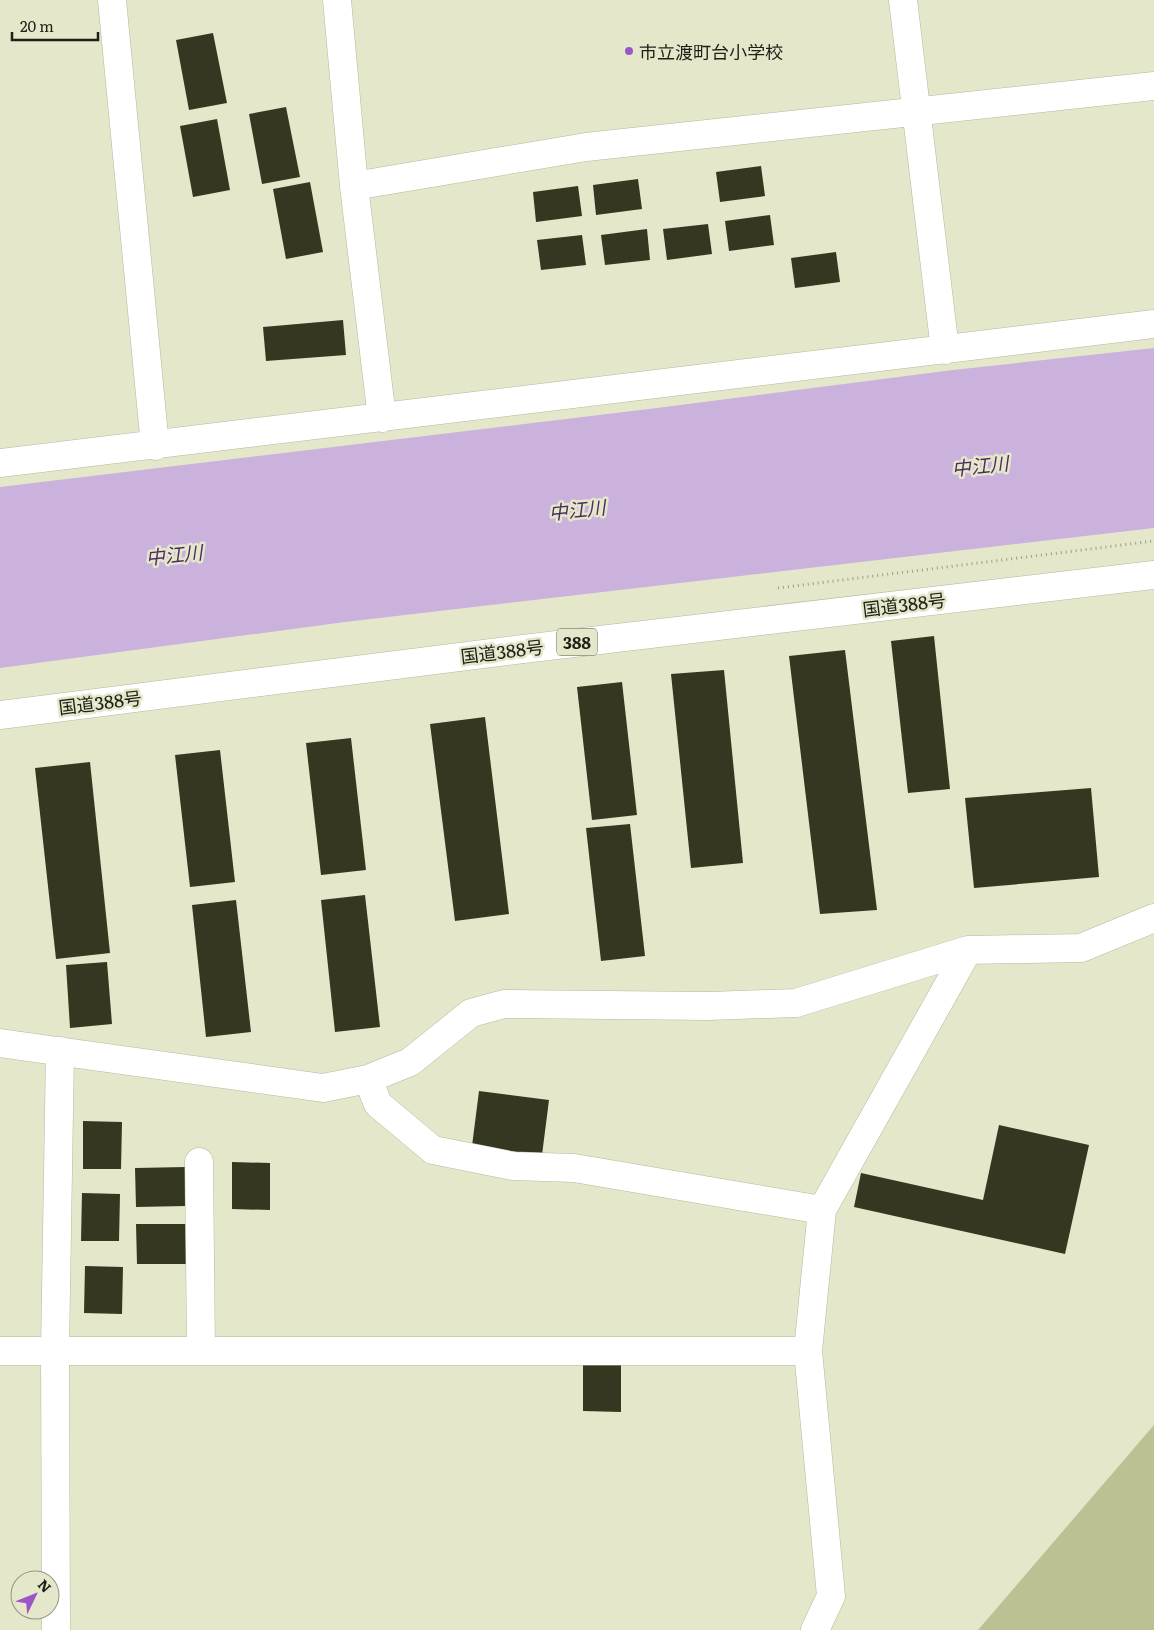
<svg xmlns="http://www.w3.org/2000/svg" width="1154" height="1630" font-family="Literata,'Noto Sans JP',serif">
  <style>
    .green { fill: #bcc092 }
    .water { fill: #cbb2dc }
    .building { fill: #353720 }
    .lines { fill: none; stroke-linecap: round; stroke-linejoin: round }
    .minor-casing { stroke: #b5b89d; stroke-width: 29 }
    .highway-casing { stroke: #b5b89d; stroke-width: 29 }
    .path { stroke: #9c9d88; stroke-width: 3; stroke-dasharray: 1 4; stroke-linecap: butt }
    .minor { stroke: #fff; stroke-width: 28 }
    .highway { stroke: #fff; stroke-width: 28 }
    .poi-dot { fill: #9d54c8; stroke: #e5e7cb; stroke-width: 2 }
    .labels { text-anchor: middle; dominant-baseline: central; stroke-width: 5; stroke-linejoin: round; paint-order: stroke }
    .shield { fill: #e5e7cb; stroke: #5a5b4c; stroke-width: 1 }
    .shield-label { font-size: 16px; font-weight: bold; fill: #1e1f15 }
    .poi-label { font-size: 18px; fill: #1e1f15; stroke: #e5e7cb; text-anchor: start }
    .street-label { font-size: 18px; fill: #1e1f15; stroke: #e5e7cb }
    .water-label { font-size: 19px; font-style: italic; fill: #4d2c60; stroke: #e5e7cb }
  </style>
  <rect width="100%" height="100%" fill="#e5e7cb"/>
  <path class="green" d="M1154 1425V1630H978Z"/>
  <path class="water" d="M1154 348V528L345 622 0 668V487L657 408 953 370Z"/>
  <path class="building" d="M213 33 227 103 189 110 176 40Z
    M286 107 300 177 262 184 249 114Z
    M217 119 230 190 193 197 180 126Z
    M761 166 765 196 720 202 716 172Z
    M638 179 642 209 596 215 593 185Z
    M310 182 323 252 286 259 273 189Z
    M578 186 582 216 536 222 533 192Z
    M770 215 774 245 729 251 725 221Z
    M708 224 712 254 667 260 663 229Z
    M647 229 650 260 605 265 601 235Z
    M582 235 586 265 541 270 537 240Z
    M836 252 840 282 795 288 791 258Z
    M343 320 346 355 266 361 263 327Z
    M934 636 950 789 908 793 891 641Z
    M845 650 877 910 820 914 789 656Z
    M724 670 743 863 691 868 671 674Z
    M622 682 637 815 592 820 577 687Z
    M485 717 509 914 455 921 430 724Z
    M351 738 366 870 321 875 306 743Z
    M220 750 235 882 190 887 175 755Z
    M90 762 110 953 56 959 35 768Z
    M1091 788 1099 877 974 888 965 798Z
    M630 824 645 956 601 961 586 828Z
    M365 895 380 1027 335 1032 321 900Z
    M236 900 251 1032 206 1037 192 905Z
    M107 962 112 1024 70 1028 66 965Z
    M479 1091 549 1100 542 1155 472 1146Z
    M83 1121 122 1122 121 1169H83Z
    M999 1125 1089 1145 1065 1254 854 1207 861 1173 983 1200Z
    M232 1162 270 1163V1210L232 1209Z
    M186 1167V1206L136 1207 135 1168Z
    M82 1193 120 1194 119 1241H81Z
    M136 1224H187V1264H137Z
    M85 1266 123 1267 122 1314 84 1313Z
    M583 1364 621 1365V1412L583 1411Z"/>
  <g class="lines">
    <defs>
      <path id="minor" d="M112 0 155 446
        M337 0 354 186 382 418
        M903 0 945 350
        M354 186 586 147 1154 86
        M0 463 1154 324
        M0 1043 323 1088 368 1079 410 1062 471 1013 504 1004 709 1006 796 1003 968 950 1081 948 1154 918
        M368 1079 378 1104 433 1150 513 1166 574 1168 822 1210
        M199 1162 201 1351
        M0 1351H808
        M56 1630 55 1351 60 1051
        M815 1630 831 1596 808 1351 822 1210 968 950"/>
      <path id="highway" d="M0 715 523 649 1154 575"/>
    </defs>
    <use href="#minor" class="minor-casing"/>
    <use href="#highway" class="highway-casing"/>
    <path class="path" d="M778 588 1154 541"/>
    <use href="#minor" class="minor"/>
    <use href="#highway" class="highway"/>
  </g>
  <circle class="poi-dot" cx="629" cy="51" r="5"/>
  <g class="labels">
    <rect class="shield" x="557" y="628.5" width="40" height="27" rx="4"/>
    <g class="shield-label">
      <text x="577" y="642">388</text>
    </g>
    <g class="poi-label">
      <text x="639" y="51">市立渡町台小学校</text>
    </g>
    <g class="street-label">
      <text transform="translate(904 604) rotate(-7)">国道388号</text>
      <text transform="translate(502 651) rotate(-7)">国道388号</text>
      <text transform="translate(100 702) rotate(-7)">国道388号</text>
    </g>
    <g class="water-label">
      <text transform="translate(980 465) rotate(-6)">中江川</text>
      <text transform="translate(577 509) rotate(-6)">中江川</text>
      <text transform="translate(174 554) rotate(-6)">中江川</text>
    </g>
  </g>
  <g transform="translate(35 1595) rotate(47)"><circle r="24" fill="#e5e7cb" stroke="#959782"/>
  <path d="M0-4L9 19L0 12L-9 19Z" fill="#9d54c8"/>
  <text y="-8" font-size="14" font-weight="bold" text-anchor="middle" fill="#1e1f15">N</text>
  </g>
  <path d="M12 32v8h86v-8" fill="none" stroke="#1e1f15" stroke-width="2.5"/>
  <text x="20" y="32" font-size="15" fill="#1e1f15" stroke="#e5e7cb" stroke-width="4" paint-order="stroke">20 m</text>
</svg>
